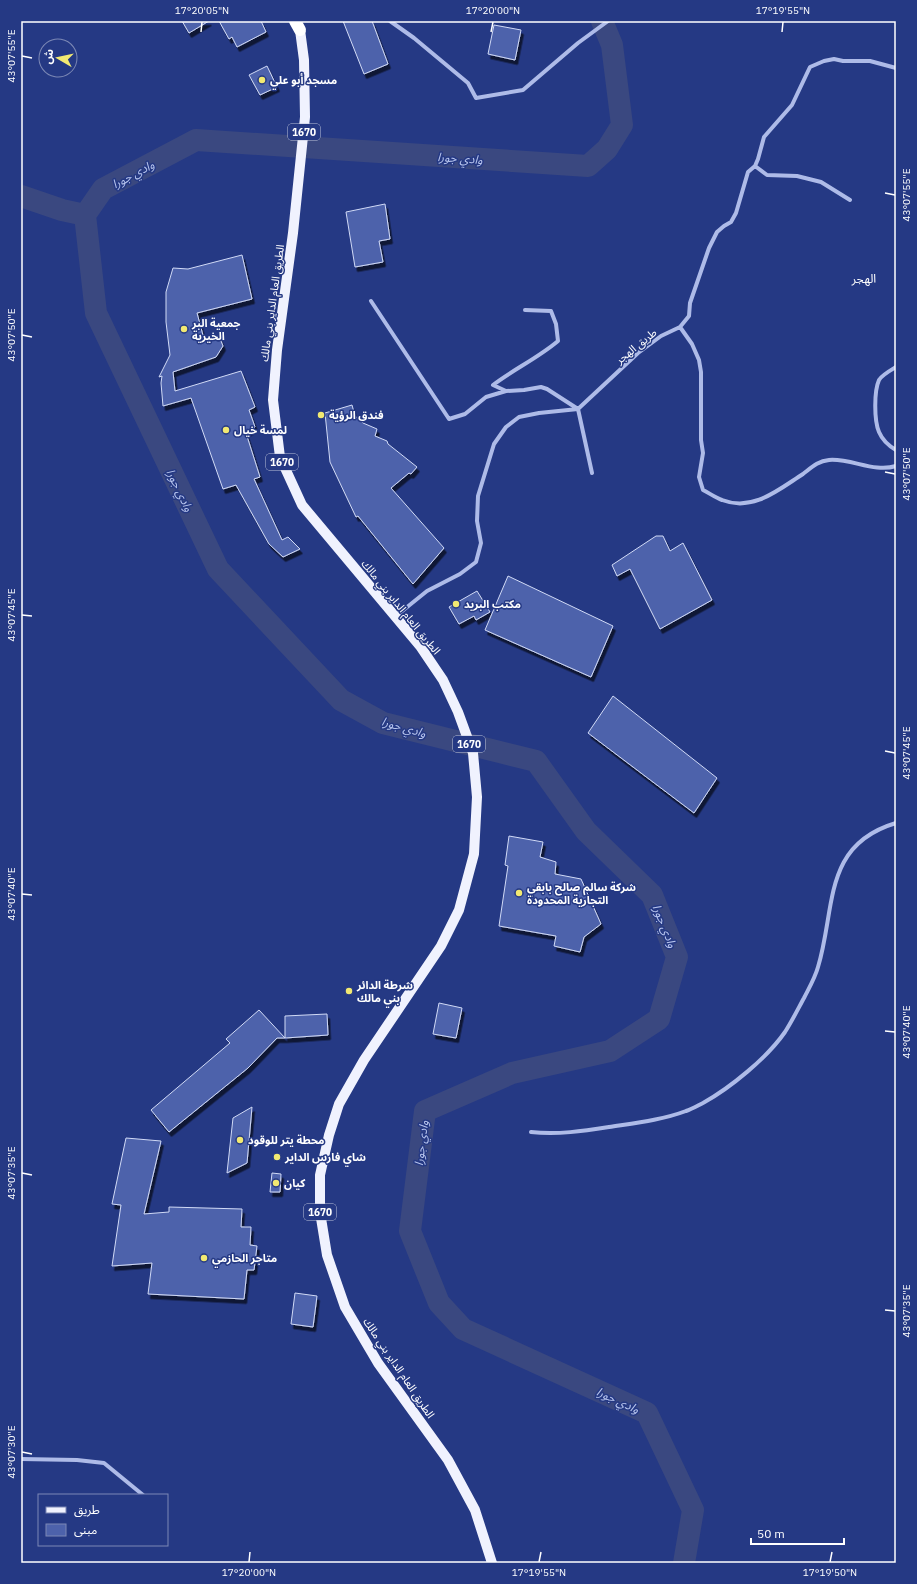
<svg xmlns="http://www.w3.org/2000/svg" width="917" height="1584" font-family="'IBM Plex Sans','Noto Sans Arabic',sans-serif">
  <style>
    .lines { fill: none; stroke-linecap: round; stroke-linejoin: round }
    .river { stroke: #3a4880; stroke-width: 22 }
    .building { fill: #4d62ab; stroke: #d1daf6; filter: url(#shadow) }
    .street { stroke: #aebbe8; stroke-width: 4 }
    .primary { stroke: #f0f2fe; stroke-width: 10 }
    .highway { stroke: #fff; stroke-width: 12 }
    .ticks { fill: none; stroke: #fff; stroke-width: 1.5 }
    .poi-dot { fill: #f2e972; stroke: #253984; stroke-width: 1.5 }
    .labels { text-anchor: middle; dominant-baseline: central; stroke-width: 3; stroke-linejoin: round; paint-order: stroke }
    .shield { fill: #253984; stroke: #bec4da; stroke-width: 1 }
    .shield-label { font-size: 10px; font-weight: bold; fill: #fff }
    .poi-label { font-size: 11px; font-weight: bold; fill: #fff; stroke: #253984; text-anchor: start }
    .street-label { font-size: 11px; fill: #fff; stroke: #253984 }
    .water-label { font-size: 12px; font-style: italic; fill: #b9c6ef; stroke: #253984 }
    .neighbourhood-label { font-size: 12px; fill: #fff; stroke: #253984 }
    .neatline { fill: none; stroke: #fff; stroke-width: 1.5 }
    .ticks-label { font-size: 10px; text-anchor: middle; fill: #fff }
  </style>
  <defs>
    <filter id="shadow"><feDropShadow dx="2.5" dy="4.5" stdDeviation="0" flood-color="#0009"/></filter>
  </defs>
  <rect width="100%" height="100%" fill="#253984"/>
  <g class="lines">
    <path class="river" d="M602 21 612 45 622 125 607 149 588 166 196 140 103 189 85 215 96 313 218 569 341 700 383 723 536 761 586 831 652 895 677 957 659 1019 610 1051 512 1073 425 1111 410 1231 439 1303 463 1329 647 1413 693 1510 684 1563
      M21 196 62 210 85 215"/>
  </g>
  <path class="building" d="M182 21H209L189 33Z
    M219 21H261L266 32 237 47 232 37 229 39Z
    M343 21H372L388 64 364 74Z
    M494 25 521 30 515 60 488 54Z
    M267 66 277 87 260 95 249 75Z
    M385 204 390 239 379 241 383 262 355 267 346 212Z
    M242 255 252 299 197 313 204 339 219 336 223 346 216 357 173 372 175 391 241 371 255 407 249 410 255 427 246 433 260 477 254 479 282 540 288 537 300 549 283 557 269 544 236 485 223 489 191 398 163 406 161 383 162 376 159 377 170 355 166 322V292L173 268 188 269Z
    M352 405 355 416 363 423 377 429 375 436 387 441 388 444 417 467 411 474 409 473 391 488 444 548 413 584 358 516 356 517 330 462 325 413Z
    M656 536H663L670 551 683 543 712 600 660 629 630 569 617 576 612 565Z
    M508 576 613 626 591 677 485 630Z
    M477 591 490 612 476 620 474 616 459 624 449 607Z
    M613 696 717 778 694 813 588 733Z
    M509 836 543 842 540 857 556 862 555 874 581 879 601 924 584 937 580 952 554 946 556 936 499 926 508 866 505 865Z
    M439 1003 462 1008 456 1038 433 1034Z
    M259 1010 285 1038H277L248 1068 169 1132 151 1110 230 1043 226 1039Z
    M327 1014 328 1035 285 1038V1016Z
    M252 1107 247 1163 227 1173 233 1118Z
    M126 1138 161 1141 144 1214 169 1212V1207L242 1209 241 1227H251L250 1245 257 1246 254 1270H247L244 1299 148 1294 152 1263 112 1266 121 1205 112 1204Z
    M272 1173 281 1174 280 1192H270Z
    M295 1293 317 1296 313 1327 291 1324Z"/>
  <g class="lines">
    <path class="street" d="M390 21 414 38 468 83 476 98 523 90 578 43 608 21
      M755 166 767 175 797 176 821 182 850 200
      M371 301 449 419 465 414 486 397 506 391
      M525 310 551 311 556 324 558 341C538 358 514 369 493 385L506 391 524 390 541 387 547 389 578 409 592 473
      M680 327 689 316 690 303 709 248 717 232 724 226 731 222 736 213 748 172 755 166 758 159 764 137 792 105 810 67 824 61 834 59 843 61H870L896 68
      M896 367C891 370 882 375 879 380 874 391 874 420 879 432 882 439 889 446 896 450
      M396 616 427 591 460 574 476 562 481 543 477 521 478 496 494 444 506 427 519 417 539 413 578 409 638 353 661 336 680 327 692 344 699 360 701 372V440L703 453 699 477 703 490C709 493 716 498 722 500 753 512 778 490 803 474 812 467 818 461 829 460 851 458 874 473 896 466
      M531 1132C557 1135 584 1131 609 1127 635 1123 662 1120 686 1111 692 1109 697 1106 703 1103 730 1088 767 1058 785 1032 792 1021 798 1009 804 998 809 988 815 978 818 967 836 908 822 845 896 823
      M21 1459 77 1460 104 1463 143 1495"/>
    <path class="primary" d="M300 30 304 60 305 117 293 233 277 350 273 400 280 457 302 505 420 646 443 680 458 712 473 753 477 797 474 854 459 910 441 946 364 1060 339 1104 329 1135 320 1175V1212L327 1255 345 1307 378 1363 448 1460 475 1510 492 1563"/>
    <path class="highway" d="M295 21 300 30"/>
  </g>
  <path class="ticks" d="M201 32 202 22M491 32 493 22M782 32 783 22M22 56 32 58M885 193 895 195M22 335 32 337M885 472 895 474M22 615 32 616M885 751 895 753M22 894 32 895M885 1031 895 1032M22 1173 32 1175M885 1310 895 1311M22 1452 32 1454M249 1562 250 1552M539 1562 541 1552M830 1562 832 1552"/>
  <g class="poi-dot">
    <circle cx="262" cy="80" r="4"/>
    <circle cx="184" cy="329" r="4"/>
    <circle cx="321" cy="415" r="4"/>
    <circle cx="226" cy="430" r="4"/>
    <circle cx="456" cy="604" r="4"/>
    <circle cx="519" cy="893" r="4"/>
    <circle cx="349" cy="991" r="4"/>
    <circle cx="240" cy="1140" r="4"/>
    <circle cx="277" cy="1157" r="4"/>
    <circle cx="276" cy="1183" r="4"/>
    <circle cx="204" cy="1258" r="4"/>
  </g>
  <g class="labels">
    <g class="shield">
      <rect x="288" y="124" width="32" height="16" rx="3"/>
      <rect x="266" y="454" width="32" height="16" rx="3"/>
      <rect x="453" y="736" width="32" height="16" rx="3"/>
      <rect x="304" y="1204" width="32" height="16" rx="3"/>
    </g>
    <g class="shield-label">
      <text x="304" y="132">1670</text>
      <text x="282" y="462">1670</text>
      <text x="469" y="744">1670</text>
      <text x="320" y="1212">1670</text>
    </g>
    <g class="poi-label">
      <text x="270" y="80">مسجد أبو علي</text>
      <text x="192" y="323">جمعية البر<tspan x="192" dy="13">الخيرية</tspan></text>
      <text x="329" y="415">فندق الرؤية</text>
      <text x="234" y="430">لمسة خيال</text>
      <text x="464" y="604">مكتب البريد</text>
      <text x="527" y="887">شركة سالم صالح بابقي<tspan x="527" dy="13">التجارية المحدودة</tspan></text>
      <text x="357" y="985">شرطة الدائر<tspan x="357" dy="13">بني مالك</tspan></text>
      <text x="248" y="1140">محطة يتر للوقود</text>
      <text x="285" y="1157">شاي فارس الداير</text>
      <text x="284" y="1183">كيان</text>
      <text x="212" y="1258">متاجر الحازمي</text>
    </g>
    <g class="street-label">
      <text transform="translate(272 303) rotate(-82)">الطريق العام الداير بني مالك</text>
      <text transform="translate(636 346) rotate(-39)">طريق الهجر</text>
      <text transform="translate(401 607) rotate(51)">الطريق العام الداير بني مالك</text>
      <text transform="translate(399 1368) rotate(56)">الطريق العام الداير بني مالك</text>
    </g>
    <g class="water-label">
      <text transform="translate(460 158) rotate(4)">وادي جورا</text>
      <text transform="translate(133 174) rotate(-28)">وادي جورا</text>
      <text transform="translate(180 490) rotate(64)">وادي جورا</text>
      <text transform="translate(404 727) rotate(16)">وادي جورا</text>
      <text transform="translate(665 926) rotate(68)">وادي جورا</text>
      <text transform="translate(421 1143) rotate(-83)">وادي جورا</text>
      <text transform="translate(618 1400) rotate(25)">وادي جورا</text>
    </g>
    <g class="neighbourhood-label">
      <text x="864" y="278">الهجر</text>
    </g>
  </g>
  <rect width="917" height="1584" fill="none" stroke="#253984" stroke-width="44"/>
  <rect x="38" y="1494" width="130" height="52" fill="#253984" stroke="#7c88b5"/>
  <rect x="46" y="1507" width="20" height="6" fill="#f0f2fe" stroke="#7c88b5"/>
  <text x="74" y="1514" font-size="12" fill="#ffffff">طريق</text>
  <rect x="46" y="1524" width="20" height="12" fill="#4d62ab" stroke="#7c88b5"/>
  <text x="74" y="1534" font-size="12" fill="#ffffff">مبنى</text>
  <g transform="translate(58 58) rotate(279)"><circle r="19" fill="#253984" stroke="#7c88b5"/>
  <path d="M0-3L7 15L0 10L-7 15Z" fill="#f2e972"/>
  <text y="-6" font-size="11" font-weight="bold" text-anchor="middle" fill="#ffffff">ش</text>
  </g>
  <path d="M751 1538v6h93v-6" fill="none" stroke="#ffffff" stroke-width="2"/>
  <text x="757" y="1538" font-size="12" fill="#ffffff" stroke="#253984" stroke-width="3" paint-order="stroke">50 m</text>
  <rect x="22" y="22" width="873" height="1540" class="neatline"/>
  <g class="ticks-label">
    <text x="202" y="14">17°20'05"N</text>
    <text x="493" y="14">17°20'00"N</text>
    <text x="783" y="14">17°19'55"N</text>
    <text transform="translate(11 56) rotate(-90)" y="4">43°07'55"E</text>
    <text transform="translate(906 195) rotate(-90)" y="4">43°07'55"E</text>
    <text transform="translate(11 335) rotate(-90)" y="4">43°07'50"E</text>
    <text transform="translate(906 474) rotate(-90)" y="4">43°07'50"E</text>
    <text transform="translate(11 615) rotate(-90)" y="4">43°07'45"E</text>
    <text transform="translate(906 753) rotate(-90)" y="4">43°07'45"E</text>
    <text transform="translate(11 894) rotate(-90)" y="4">43°07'40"E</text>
    <text transform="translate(906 1032) rotate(-90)" y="4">43°07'40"E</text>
    <text transform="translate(11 1173) rotate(-90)" y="4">43°07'35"E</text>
    <text transform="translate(906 1311) rotate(-90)" y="4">43°07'35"E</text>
    <text transform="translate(11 1452) rotate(-90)" y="4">43°07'30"E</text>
    <text x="249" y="1576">17°20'00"N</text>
    <text x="539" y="1576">17°19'55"N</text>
    <text x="830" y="1576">17°19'50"N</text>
  </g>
</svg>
